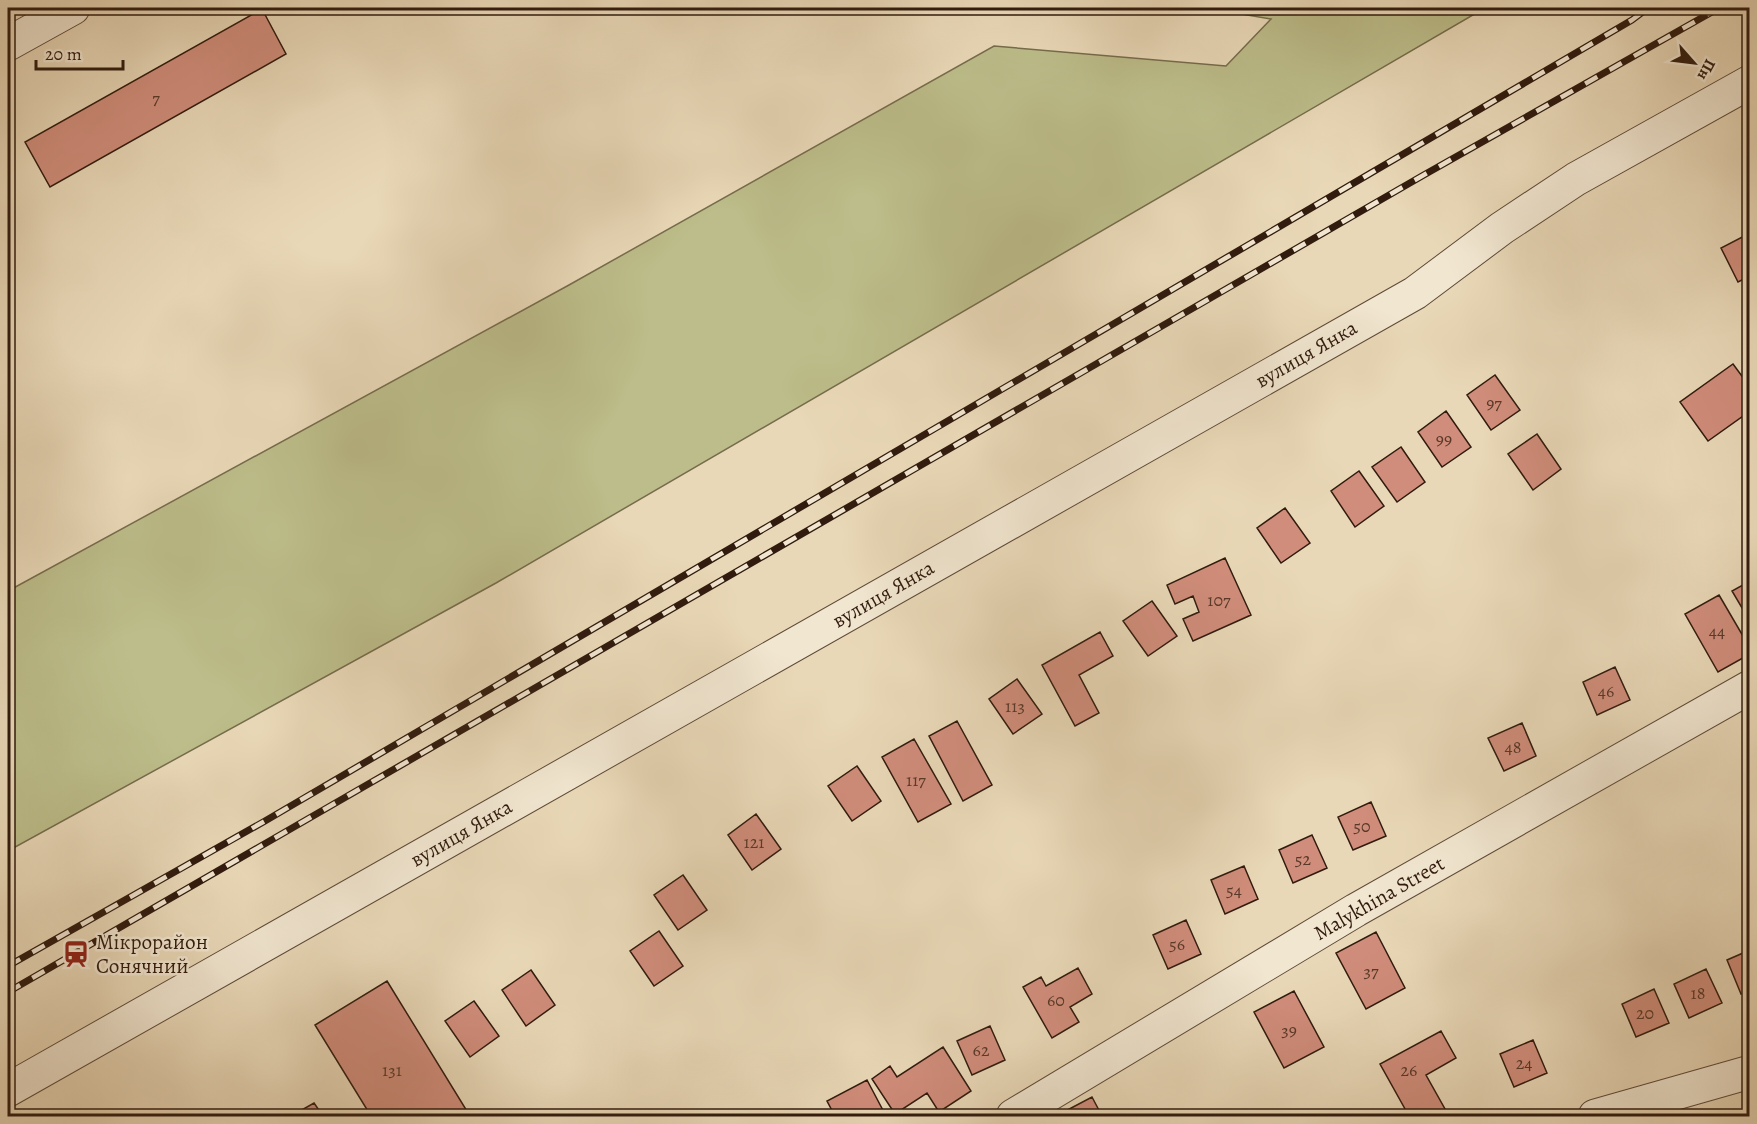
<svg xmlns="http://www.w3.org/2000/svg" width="1757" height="1124" font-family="Alegreya,serif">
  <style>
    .green { fill: #bcbd8a; stroke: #766c4c; stroke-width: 1.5 }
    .building { fill: #d08d7b; stroke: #311b0e; stroke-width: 1.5 }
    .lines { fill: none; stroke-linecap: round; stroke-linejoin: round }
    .minor-casing { stroke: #5f4a38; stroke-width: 35 }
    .minor { stroke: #f1e6d0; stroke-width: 33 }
    .rail-casing { stroke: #311b0e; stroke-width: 7 }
    .rail { stroke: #f1e6d0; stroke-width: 4.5; stroke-dasharray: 14; stroke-linecap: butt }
    .labels { text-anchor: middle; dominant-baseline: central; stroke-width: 5; stroke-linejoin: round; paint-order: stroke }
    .number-label { font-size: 18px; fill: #593829 }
    .street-label { font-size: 21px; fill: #311b0e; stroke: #f1e6d0 }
    .poi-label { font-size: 21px; fill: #311b0e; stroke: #f1e6d0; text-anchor: start }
  </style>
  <rect width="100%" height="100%" fill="#e9d8b7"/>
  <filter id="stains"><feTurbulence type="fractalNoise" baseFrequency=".00333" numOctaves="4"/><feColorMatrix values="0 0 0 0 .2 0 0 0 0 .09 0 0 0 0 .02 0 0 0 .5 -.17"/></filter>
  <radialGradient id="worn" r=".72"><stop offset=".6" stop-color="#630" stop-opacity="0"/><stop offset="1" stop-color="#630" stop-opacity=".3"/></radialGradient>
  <path class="green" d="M1206 8H1485L496 583 8 851V591L569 285 994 46 1226 66 1271 19Z"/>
  <path class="building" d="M262 9 286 54 50 187 25 142Z
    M1750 233V276L1738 282 1721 248Z
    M1733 364 1750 387V411L1708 441 1680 402Z
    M1495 375 1520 410 1491 430 1467 395Z
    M1446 411 1471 447 1442 467 1418 432Z
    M1537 434 1561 469 1533 490 1508 454Z
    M1401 447 1425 482 1397 502 1372 467Z
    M1359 471 1384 506 1355 527 1331 491Z
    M1285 508 1310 543 1281 563 1257 528Z
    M1225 558 1251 615 1193 641 1183 619 1199 612 1193 596 1175 604 1167 585Z
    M1750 581V617L1748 618 1732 591Z
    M1719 595 1750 648V654L1718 672 1685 614Z
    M1152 601 1177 636 1148 656 1123 621Z
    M1100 632 1113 656 1079 675 1099 713 1075 726 1042 665Z
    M1615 667 1630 700 1597 715 1583 682Z
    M1017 679 1042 714 1013 734 989 699Z
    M957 721 992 785 963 801 929 736Z
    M1522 723 1536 756 1504 771 1488 738Z
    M914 739 951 804 918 822 882 757Z
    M857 766 881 801 852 821 828 786Z
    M1371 802 1386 836 1353 850 1338 817Z
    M756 814 781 849 752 870 728 835Z
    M1312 835 1327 868 1293 883 1279 850Z
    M1244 866 1258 899 1225 914 1211 880Z
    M683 875 707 910 678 930 654 895Z
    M1186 920 1201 954 1168 969 1153 935Z
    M659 931 683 966 654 986 630 951Z
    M1376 932 1405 988 1366 1009 1336 953Z
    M1750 950V990L1741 994 1727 960Z
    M1078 968 1092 994 1070 1007 1079 1022 1052 1038 1023 987 1041 977 1046 986Z
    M1706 969 1722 1003 1689 1018 1674 984Z
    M531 970 555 1005 526 1026 502 990Z
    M387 981 470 1116H369H371L315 1025Z
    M1654 989 1669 1023 1636 1037 1622 1004Z
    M1294 991 1324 1047 1284 1068 1254 1012Z
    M474 1001 499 1036 470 1057 445 1021Z
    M990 1026 1005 1060 972 1075 957 1041Z
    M1441 1031 1456 1058 1426 1075 1445 1109 1431 1116H1409L1380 1064Z
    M1533 1040 1547 1073 1514 1087 1500 1054Z
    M943 1047 971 1091 939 1112 927 1093 895 1114 872 1079 890 1066 897 1077Z
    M867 1080 886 1116H835L827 1101Z
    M1092 1097 1102 1116H1056Z
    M314 1103 323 1116H291Z"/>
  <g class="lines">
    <defs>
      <path id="minor" d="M8 44 73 8
        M8 1090 1415 293 1502 228 1576 179 1750 82
        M1013 1116 1356 910 1750 687
        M1595 1116 1750 1072"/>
    </defs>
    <use href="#minor" class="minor-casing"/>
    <use href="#minor" class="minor"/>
    <defs>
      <path id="rail" d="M8 966 265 821 1632 20 1648 8
        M8 992 1422 176 1719 8"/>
    </defs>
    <use href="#rail" class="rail-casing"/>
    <use href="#rail" class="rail"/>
  </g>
  <defs>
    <symbol id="station-bare" viewBox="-9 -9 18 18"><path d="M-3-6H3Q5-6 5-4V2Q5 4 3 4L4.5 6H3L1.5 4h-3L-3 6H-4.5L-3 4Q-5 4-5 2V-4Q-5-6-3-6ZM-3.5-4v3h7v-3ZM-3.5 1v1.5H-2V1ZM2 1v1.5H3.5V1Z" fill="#8f2418" stroke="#f1e6d0" stroke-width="2.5" paint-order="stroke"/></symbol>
  </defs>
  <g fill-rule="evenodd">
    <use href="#station-bare" x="57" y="935" width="38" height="38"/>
  </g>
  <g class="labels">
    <g class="number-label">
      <text x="156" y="98">7</text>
      <text x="1494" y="403">97</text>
      <text x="1444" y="439">99</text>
      <text x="1219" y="600">107</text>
      <text x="1717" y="631">44</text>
      <text x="1606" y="691">46</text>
      <text x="1015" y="706">113</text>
      <text x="1513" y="747">48</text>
      <text x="916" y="780">117</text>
      <text x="1362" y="826">50</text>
      <text x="754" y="842">121</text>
      <text x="1303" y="859">52</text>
      <text x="1234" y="890">54</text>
      <text x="1177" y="944">56</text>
      <text x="1371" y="971">37</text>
      <text x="1698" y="993">18</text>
      <text x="1056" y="1000">60</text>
      <text x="1645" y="1013">20</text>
      <text x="1289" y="1030">39</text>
      <text x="981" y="1050">62</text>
      <text x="1524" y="1063">24</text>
      <text x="392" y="1070">131</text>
      <text x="1409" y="1070">26</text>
    </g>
    <g class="street-label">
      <text transform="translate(1306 354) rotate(-30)">вулиця Янка</text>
      <text transform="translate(883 594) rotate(-30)">вулиця Янка</text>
      <text transform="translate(461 833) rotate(-30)">вулиця Янка</text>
      <text transform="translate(1379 898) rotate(-30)">Malykhina Street</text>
    </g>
    <g class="poi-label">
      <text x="96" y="942">Мікрорайон<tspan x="96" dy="24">Сонячний</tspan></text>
    </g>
  </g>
  <rect width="1757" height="1124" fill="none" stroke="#e9d8b7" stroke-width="30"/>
  <rect x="9" y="9" width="1739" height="1106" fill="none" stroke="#311b0e" stroke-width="3"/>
  <rect x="15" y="15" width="1727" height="1094" fill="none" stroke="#311b0e" stroke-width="1.5"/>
  <g transform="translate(1694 63) rotate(118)" stroke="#f1e6d0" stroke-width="4.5" paint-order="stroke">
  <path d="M0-4.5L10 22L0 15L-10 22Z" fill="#311b0e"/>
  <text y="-9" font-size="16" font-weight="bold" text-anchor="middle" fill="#311b0e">Пн</text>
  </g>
  <path d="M36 60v9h87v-9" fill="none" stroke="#311b0e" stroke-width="3"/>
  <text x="45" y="60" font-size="18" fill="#311b0e" stroke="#f1e6d0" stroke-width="4.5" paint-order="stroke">20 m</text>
  <rect width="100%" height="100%" filter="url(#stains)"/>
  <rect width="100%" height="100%" fill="url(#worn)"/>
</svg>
